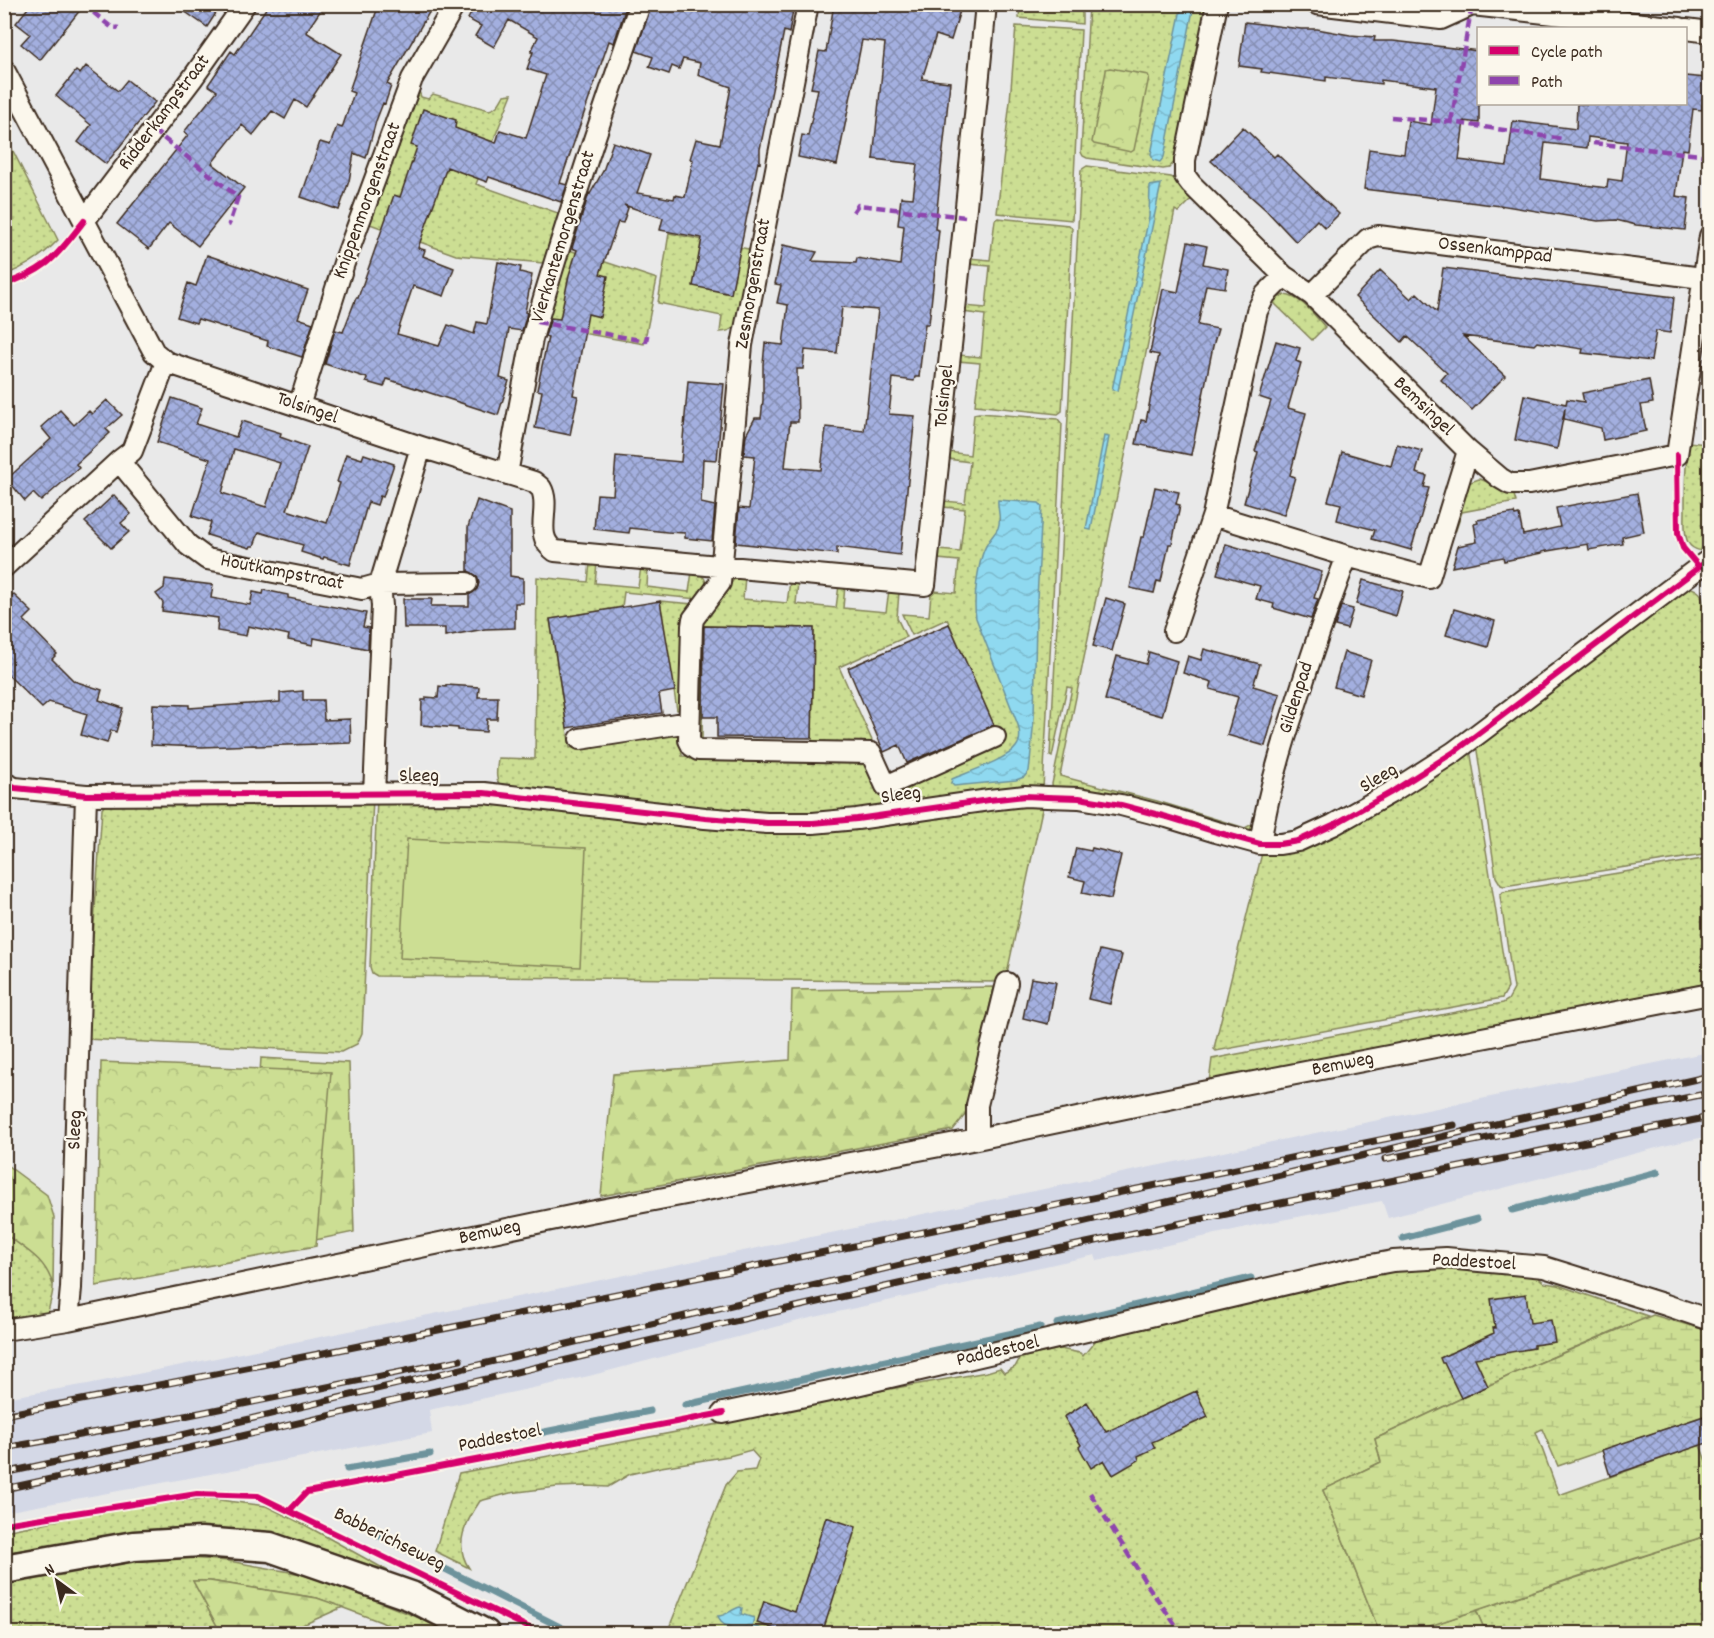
<svg xmlns="http://www.w3.org/2000/svg" width="1714" height="1638" font-family="Dekko,sans-serif">
  <style>
    .built { fill: #d4d8e6 }
    .grass { fill: url(#grass-dots); stroke: #848458; stroke-width: 1.5 }
    .forest { fill: url(#forest-firs); stroke: #848458; stroke-width: 1.5 }
    .wetland { fill: url(#wetland-marsh); stroke: #848458; stroke-width: 1.5 }
    .park { fill: url(#park-crowns); stroke: #848458; stroke-width: 1.5 }
    .pitch { fill: #ccde93; stroke: #848458; stroke-width: 1.5 }
    .water { fill: url(#water-waves); stroke: #6d939c; stroke-width: 1.5 }
    .lines { fill: none; stroke-linecap: round; stroke-linejoin: round }
    .stream { stroke: #6d939c; stroke-width: 7 }
    .building { fill: url(#building-cross-hatch); stroke: #3b2a1e; stroke-width: 1.5; fill-rule: evenodd }
    .street-casing { stroke: #3b2a1e; stroke-width: 24 }
    .secondary-casing { stroke: #3b2a1e; stroke-width: 33 }
    .street { stroke: #fbf7ec; stroke-width: 20 }
    .secondary { stroke: #fbf7ec; stroke-width: 28 }
    .rail-casing { stroke: #3b2a1e; stroke-width: 7 }
    .rail { stroke: #fbf7ec; stroke-width: 4.5; stroke-dasharray: 14; stroke-linecap: butt }
    .quiet { stroke: #8e44ad; stroke-width: 4.5; stroke-dasharray: 9 4.5; stroke-linecap: butt }
    .cycleway-casing { stroke: #fbf7ec; stroke-width: 10 }
    .cycleway { stroke: #d6006c; stroke-width: 6 }
    .labels { text-anchor: middle; dominant-baseline: central; stroke-width: 4.5; stroke-linejoin: round; paint-order: stroke }
    .street-label { font-size: 20px; fill: #3b2a1e; stroke: #fbf7ec }
  </style>
  <defs>
    <pattern id="grass-dots" width="8" height="8" patternUnits="userSpaceOnUse" patternTransform="scale(1.5)"><rect width="8" height="8" fill="#ccde93"/><path d="M2 2h.1M6 6h.1" fill="none" stroke="#b0bf7e" stroke-width="1.8" stroke-linecap="round"/></pattern>
    <pattern id="forest-firs" width="22" height="20" patternUnits="userSpaceOnUse" patternTransform="scale(1.5)"><rect width="22" height="20" fill="#ccde93"/><path d="M5 1l3.5 6h-7zM16 11l3.5 6h-7z" fill="#b0bf7e"/></pattern>
    <pattern id="wetland-marsh" width="20" height="14" patternUnits="userSpaceOnUse" patternTransform="scale(1.5)"><rect width="20" height="14" fill="#ccde93"/><path d="M1 5h8M5 5V1M11 12h8M15 12V8" fill="none" stroke="#b0bf7e"/></pattern>
    <pattern id="park-crowns" width="20" height="18" patternUnits="userSpaceOnUse" patternTransform="scale(1.5)"><rect width="20" height="18" fill="#ccde93"/><path d="M2 6a3 3 0 1 1 6 0M12 15a3 3 0 1 1 6 0" fill="none" stroke="#b0bf7e"/></pattern>
    <pattern id="water-waves" width="16" height="10" patternUnits="userSpaceOnUse" patternTransform="scale(1.5)"><rect width="16" height="10" fill="#8fd9f0"/><path d="M0 5q4-4 8 0t8 0" fill="none" stroke="#7cbacd"/></pattern>
    <pattern id="building-cross-hatch" width="8" height="8" patternUnits="userSpaceOnUse" patternTransform="scale(1.5)"><rect width="8" height="8" fill="#a3afdf"/><path d="M0 0l8 8M0 8l8-8" fill="none" stroke="#868fb4"/></pattern>
  </defs>
  <rect width="100%" height="100%" fill="#e9e9e9"/>
  <filter id="ink" filterUnits="userSpaceOnUse"><feTurbulence type="fractalNoise" baseFrequency=".0167" numOctaves="2"/><feDisplacementMap in="SourceGraphic" scale="12" xChannelSelector="R" yChannelSelector="G"/><feConvolveMatrix kernelMatrix="1 2 1 2 8 2 1 2 1" color-interpolation-filters="sRGB"/></filter>
  <g filter="url(#ink)">
    <path class="built" d="M1709 1052V1136L1668 1145 1388 1218 1382 1201 1260 1224 1097 1261 1095 1255 806 1319 589 1376 429 1410 432 1433 5 1512V1398L88 1384 675 1265Z"/>
    <path class="grass" d="M1020 5H1082V24L1019 18Z
      M1089 5H1207L1175 161 1169 168 1163 169 1087 158 1083 156 1081 152Z
      M1016 26 1081 30 1072 220 997 213 1010 101Z
      M419 91 421 97 428 99 433 94 489 110C498 108 500 102 504 95L512 94 476 184 558 213 560 217 543 263 456 255 370 224 416 93Z
      M5 135 58 240C42 257 26 267 5 275Z
      M1087 166 1171 177 1175 179 1192 199 1179 212 1175 210 1060 776 1157 801 1245 828 1256 822V827L1250 831 1053 788 1052 784 1072 688 1067 687 1052 757 1050 756 1081 170Z
      M998 218 1069 225 1072 228 1062 411 1058 414 975 405 980 363 958 361 959 355 981 357 985 315 963 312 964 306 986 308 990 266 968 264 969 258 990 260 995 220Z
      M669 233 748 249 750 252 737 325C732 330 727 332 720 332L722 316 658 303Z
      M566 249 657 279 644 344 582 333 581 337 546 330 551 291Z
      M1284 295C1301 296 1314 315 1325 327L1312 340 1271 300Z
      M979 413 1058 419 1062 424 1043 789 903 803 900 798 890 802 887 795 1002 743 947 619 912 635 902 614 929 616 931 594 934 591 956 593 959 561 938 559 939 550 960 552 965 509 943 507 944 501 965 503 970 462 948 459 949 452 970 455 974 414Z
      M1709 425V549C1701 553 1690 549 1687 540 1684 531 1685 521 1685 512 1685 488 1685 465 1689 442L1706 444Z
      M1479 479C1492 482 1501 492 1514 495L1516 502 1462 512 1456 530 1451 521 1465 484Z
      M590 562 597 563 595 583 638 587 641 567 648 568 647 587 689 592 692 572C711 576 708 586 698 599L624 592 622 607 550 619 570 748 675 732 678 733 681 736 682 756 862 760 868 765 887 807 833 814 757 815 502 787C494 780 497 769 498 758L535 759 537 577 588 582Z
      M736 577H745L743 599 787 603 790 581 798 582 796 604 836 608 839 585 845 586 843 608 886 612 889 590 899 592 897 618 906 637 839 667 874 745 812 743 814 628 703 626 702 741 698 737 700 624 703 618Z
      M1686 587C1694 588 1698 590 1702 596L1710 653 1709 854 1504 886 1501 885 1496 877 1476 744Z
      M660 601 693 604 682 710H677Z
      M1470 749 1508 988 1502 998 1216 1051 1214 1049 1215 1044 1262 853Z
      M373 798 362 1033 357 1044 341 1052 86 1039 102 809 104 806 110 803Z
      M377 798 449 799 690 824 1004 806 1043 805 1006 978 1002 982 377 976 372 973 370 967Z
      M1709 858V983L1209 1082 1212 1059 1503 1003 1508 1000 1514 989 1501 903 1500 896 1503 892Z
      M5 1234C21 1246 51 1261 53 1284 54 1293 49 1304 48 1313L5 1321Z
      M1427 1268H1491L1535 1275 1545 1283 1558 1285 1648 1316 1513 1374 1375 1439 1381 1462 1323 1490 1380 1633H667L726 1485 737 1472 755 1470 759 1459 751 1450 729 1456 661 1467 630 1474 608 1487 586 1486 557 1487 510 1493 480 1501C466 1522 453 1544 469 1568L435 1551 459 1473 777 1413 856 1395 987 1372 1000 1368 1004 1373 1015 1367 1020 1358 1060 1349 1080 1353 1083 1356 1096 1340 1265 1299 1340 1278Z
      M211 1499 266 1506 305 1525 388 1571 325 1550 274 1537 130 1533 5 1553V1531C72 1518 142 1500 211 1499Z
      M1709 1535V1633H1486L1476 1610Z
      M176 1557 229 1561 301 1574 352 1591 417 1617 450 1633H403L381 1622 317 1598 210 1581H193L221 1633 5 1634V1579L98 1562Z"/>
    <path class="forest" d="M994 987 965 1115 953 1130 601 1196 613 1074 790 1060 792 990Z
      M261 1058 349 1063 354 1232 195 1265 258 1101Z
      M4 1163 47 1195 54 1217 53 1285C45 1258 26 1250 5 1234Z
      M193 1581H210L317 1598 343 1607 285 1633H221Z
      M1476 1610 1486 1633H1409Z"/>
    <path class="wetland" d="M1653 1315 1709 1331V1414L1558 1466 1542 1429 1536 1432 1559 1495 1700 1445 1709 1469V1535L1570 1579 1409 1633H1380L1323 1490 1381 1462 1375 1439 1513 1374Z"/>
    <path class="park" d="M1110 68 1148 75 1149 77 1134 150 1131 152 1094 144 1092 142 1106 71V69Z
      M101 1062 331 1072 316 1246 96 1286Z"/>
    <path class="pitch" d="M407 839 586 848 580 967 400 958Z"/>
    <path class="water" d="M1182 4 1194 5 1164 157 1160 162 1153 160 1151 154Z
      M1161 184 1118 391 1112 390 1149 217 1150 186Z
      M1104 436 1109 437 1091 530 1086 529Z
      M998 500 1039 503 1042 506 1036 618 1034 718 1030 762 1029 771 1024 777 1016 780 954 786 951 783 952 779C966 773 1008 759 1016 747 1021 741 1020 732 1018 725L976 618C973 601 978 559 987 544 990 538 995 534 998 528 1002 518 997 510 998 500Z
      M740 1607 742 1608 741 1614 754 1618 752 1626 762 1629 760 1633H735L721 1622 718 1616C726 1616 732 1609 740 1607Z"/>
    <g class="lines">
      <path class="stream" d="M1512 1210 1658 1172
        M1403 1238 1477 1219
        M1057 1324 1251 1278
        M685 1405 1040 1327
        M479 1445 650 1411
        M347 1469 430 1454
        M372 1532 574 1634"/>
    </g>
    <path class="building" d="M31 4H85L40 60 21 44 30 34 16 23Z
      M174 4H222L207 27Z
      M269 4H325L306 32 341 54 306 107 295 100 285 119 272 111 253 135 242 125 212 163 244 188 198 246 169 223 149 249 117 224 188 135 184 132 217 91 208 85 231 51 235 54Z
      M379 4H434L387 84 391 86 385 104 383 103 376 121 366 158 354 153 349 181 339 210 301 197 320 142 330 145 337 126 342 128 354 93 349 91Z
      M476 4H627L614 43 609 41 560 183 567 185 561 202 489 177 487 182 447 167 418 248 425 250 423 256 454 268 444 296 413 286 397 334 439 346 448 325 474 334 477 322 487 324 498 262 521 267 520 272 532 275 525 312 527 313 522 331 509 329 500 378 509 381 498 415 387 379 384 387 366 382 367 378 325 364 335 330 343 332 356 298H358L394 195 400 197 417 147 411 145 423 109 456 120 455 128 496 143 500 130 526 138 546 75 527 69 533 52H531L538 37 509 20 494 47 475 36 481 26 468 19Z
      M652 4H794L789 33 784 31 760 149V163L758 162 731 294 693 286 702 238 660 230 663 218 624 205 628 208 623 223 618 222 600 274 608 276 600 317 588 314 573 395 578 396 570 435 535 428 542 391 537 390 548 337 545 336 551 318 560 319 569 275 577 250 572 248 589 193 590 194 603 171 613 142 650 155 637 193 674 199 675 195 685 197 693 160 690 159 696 139 720 144 731 87 698 75 700 63 683 59 679 69 672 66 669 74 649 67 653 57 636 51Z
      M834 4H962L951 40 936 35 922 79 950 82 935 229 939 230 929 324H925L919 377H915L914 381 893 378 889 414 915 416 900 555 837 547V554L736 543 739 508 749 509 755 456 744 455 746 435 755 418H761L763 400V364L765 343 783 345 788 305 777 303 781 285 775 284 783 245 817 252 812 261 856 263 857 258 900 265 904 226 898 225 901 197 913 198 917 164 873 159 885 43 862 40 837 165 798 157 802 135 808 136 818 89 811 88 819 51 826 52ZM842 307 878 310 864 431 826 427 821 470 785 467 790 422H798L797 369H803L805 350 837 353Z
      M1245 22 1301 29H1317L1350 35 1375 37 1374 41H1393L1479 51V123L1464 121 1459 160 1507 166 1513 121 1576 129 1577 104H1686V76L1706 78 1702 110 1693 109 1688 150 1682 149 1676 196 1689 198 1685 230 1636 225 1616 220 1598 221 1500 205 1501 206 1364 189 1369 149 1404 154 1408 121 1431 125 1436 87 1381 80V84L1326 77V81L1261 72 1262 69 1239 66ZM1588 137 1627 142 1622 181 1608 179 1607 188 1541 179 1545 143 1587 148Z
      M86 66 118 91 127 80 155 102 106 164 78 142 91 125 56 96 76 71 80 74Z
      M1243 127 1274 157 1277 154 1339 214 1325 228 1317 220 1296 242 1266 210 1211 161Z
      M1188 242 1207 246 1203 264 1228 269 1225 288 1206 285 1198 325 1218 329 1213 346 1191 455 1136 444 1141 420 1146 421 1159 355 1150 353 1163 289 1178 292Z
      M207 255 308 290 298 318 313 323 302 357 267 346 268 341 198 319 196 323 177 317 188 283 196 286Z
      M1443 268 1674 297 1670 333 1656 331 1651 361 1582 353 1583 349 1537 342 1534 345 1463 336 1505 376 1472 410 1441 380 1447 373 1407 336 1402 342 1355 297 1380 270 1411 299 1417 293 1437 312Z
      M1276 341 1300 348 1296 361 1301 363 1288 408 1306 413 1290 475 1295 477 1284 515 1244 503 1258 452 1255 451 1271 401 1259 397Z
      M1649 380 1653 403 1641 405 1646 431 1603 440 1601 428 1564 419 1565 408 1557 449 1515 440 1524 395 1566 404 1567 399 1584 402 1582 393Z
      M688 381 724 384 717 460 703 459 701 503 715 506 712 541 685 538V533L667 532 630 528 629 533 594 529 597 494 613 495 616 456 681 462Z
      M172 398 202 408 196 424 236 437 242 421 281 433 280 437 308 447 287 510 327 523 340 483 337 482 346 454 362 459 364 454 394 464 383 497 380 496 377 505 368 502 350 565 324 557 323 559 301 552 303 545 259 532 254 546H251L250 548 207 535 211 522 192 516 210 459 157 442ZM234 449 280 463 266 507 222 493Z
      M107 400 122 415 106 429 110 433 76 464 79 468 41 501 33 493 25 501 7 479 51 439 41 427 60 410 74 425 89 411 92 414Z
      M1397 444 1422 451 1416 473 1427 476 1424 487 1429 488 1411 550 1372 539 1375 530 1337 520 1341 504 1328 501 1342 452 1391 466Z
      M1155 487 1179 492 1176 504 1180 505 1172 544H1169L1161 582 1157 581 1154 593 1130 588 1141 537H1144Z
      M1637 493 1644 532 1622 537 1623 544 1589 550 1588 544 1542 552V553L1504 561 1503 557 1452 567 1458 546 1477 542 1474 524 1478 523 1477 520 1514 513 1515 516 1519 515 1523 535 1560 527 1556 508Z
      M114 495 131 514 121 523 129 532 111 548 85 522Z
      M477 500 510 512V576L523 578V603H515V628L485 629 445 636V628H404L403 599H432L431 606H469V595L477 589 479 583 477 576 468 571V527Z
      M1226 544 1322 572 1314 598 1318 599 1311 619 1273 608 1274 604 1256 599 1260 586 1217 574Z
      M165 579 213 585 211 598 250 605 253 592 263 594 264 590 288 595V598L366 613 363 627 369 628 368 649 314 638 313 645 288 640 289 635 248 626 246 636 217 631 218 618 162 611 163 603 156 594 164 588Z
      M1363 580 1403 591 1396 616 1356 604Z
      M13 594 32 612 24 620 57 654 52 659 74 681 102 690 99 700 123 708 116 732 111 730 107 743 81 735 87 714 49 702 42 708 4 671V600L6 602Z
      M1106 598 1125 604 1112 651 1093 646Z
      M660 601 675 691 659 694 662 713 567 728 550 619Z
      M1341 606 1353 609 1347 629 1335 626Z
      M1454 609 1495 621 1488 647 1446 635Z
      M949 624 994 725 907 763 899 745 884 752 848 668Z
      M704 626 814 628 812 738 717 737V717H703Z
      M1204 649 1260 664 1253 686 1280 694 1265 746 1227 735 1238 697 1210 689 1212 682 1183 673 1188 656 1201 660Z
      M1149 652 1177 661 1162 716 1105 700 1117 656 1146 664Z
      M1344 652 1371 660 1361 695 1334 687Z
      M446 685 479 687 478 697H498L497 719H487L486 732 458 730V728L421 725 422 700H426V697L438 698 439 686 446 687Z
      M303 691V700H323L324 720 350 719 351 743 256 746V745L202 747 151 745 153 704 189 705V708L280 702V693Z
      M1076 848 1091 851 1092 848 1121 855 1111 899 1082 893 1085 881 1069 877Z
      M1100 950 1122 955 1110 1004 1088 999Z
      M1031 978 1056 982 1048 1024 1023 1018Z
      M1526 1294 1530 1323 1551 1320 1555 1342 1534 1345V1348L1475 1358 1488 1386 1461 1398 1444 1363H1442L1440 1358 1494 1333 1493 1328H1495L1491 1299Z
      M1196 1391 1208 1417 1152 1442 1155 1448 1138 1456 1139 1460 1113 1475 1104 1460 1091 1468 1079 1447 1081 1445 1064 1417 1087 1402 1106 1432Z
      M1710 1414V1442L1610 1476 1602 1450Z
      M826 1517 856 1527 822 1634H777L778 1630 757 1623 764 1601 795 1612Z"/>
    <g class="lines">
      <defs>
        <path id="street" d="M808 4 742 345 720 583 693 619 692 626 689 740 692 746 698 750 871 753 886 786 995 737
          M1217 4 1185 160V176L1191 184 1284 276 1312 295 1468 451 1500 478 1510 484H1529L1677 455 1710 236
          M1317 4 1441 19 1472 5 1680 28
          M1686 29 1710 32
          M4 70 154 352 166 362 421 447 534 482C535 483 540 487 541 488 552 507 532 536 555 551L925 585 965 217 986 4
          M84 221 192 79 245 4
          M1312 295 1368 239 1378 236 1702 278
          M166 362 132 451 119 461 188 545 207 559 362 589 380 584 382 606 374 794
          M299 406 344 263 412 79 455 4
          M421 447 380 584 467 583
          M507 474 532 339C564 226 602 115 640 4
          M1213 515 1347 556 1429 578 1468 451
          M4 567 119 461
          M1174 631 1213 515 1257 311 1265 295 1284 276
          M580 739 689 722
          M4 783 15 788 86 795 484 793 705 818 767 823H813L857 819 989 800 1025 796 1047 797 1079 798 1121 805 1167 817 1216 832 1260 844H1280L1298 841 1333 825 1390 793 1454 752 1710 559
          M1260 844C1267 797 1280 752 1295 707 1311 656 1328 606 1347 556
          M977 1139V1105L1007 983
          M68 1320 71 1288 86 795
          M4 1330 68 1320 585 1213 977 1139 1202 1092 1710 994
          M723 1413 839 1389 1355 1268 1393 1261 1446 1258 1544 1267 1666 1305 1710 1320"/>
        <path id="secondary" d="M4 1569 134 1546 201 1542 270 1547 411 1596 485 1634"/>
      </defs>
      <use href="#street" class="street-casing"/>
      <use href="#secondary" class="secondary-casing"/>
      <use href="#street" class="street"/>
      <use href="#secondary" class="secondary"/>
      <defs>
        <path id="rail" d="M1385 1159 1710 1093
          M4 1415 334 1351 1454 1125
          M4 1448 155 1422 460 1360
          M4 1473 178 1436 1517 1119 1710 1076
          M4 1489C299 1426 591 1352 885 1287 1159 1225 1434 1173 1710 1117"/>
      </defs>
      <use href="#rail" class="rail-casing"/>
      <use href="#rail" class="rail"/>
      <path class="quiet" d="M83 4 111 27 119 28
        M1391 117 1451 122 1563 139
        M1451 122 1472 5
        M153 130 238 197 229 224 231 225
        M1593 143 1710 156
        M853 212 858 205 965 217
        M537 322 646 341 648 331
        M1090 1493 1146 1583 1182 1634"/>
      <defs>
        <path id="cycleway" d="M4 284C18 280 35 272 47 263 60 253 74 234 84 221
          M1677 455 1678 533 1683 548 1699 567
          M4 783 15 788 86 795 484 793 705 818 767 823H813L857 819 989 800 1025 796 1047 797 1079 798 1121 805 1167 817 1216 832 1260 844H1280L1298 841 1333 825 1390 793 1454 752 1710 559
          M290 1510 307 1492 723 1413
          M4 1524 197 1494 258 1496 542 1634"/>
      </defs>
      <use href="#cycleway" class="cycleway-casing"/>
      <use href="#cycleway" class="cycleway"/>
    </g>
  </g>
  <g class="labels">
    <g class="street-label">
      <text transform="translate(165 113) rotate(-53)">Ridderkampstraat</text>
      <text transform="translate(368 201) rotate(-70)">Knippenmorgenstraat</text>
      <text transform="translate(564 237) rotate(-73)">Vierkantemorgenstraat</text>
      <text transform="translate(1495 251) rotate(7)">Ossenkamppad</text>
      <text transform="translate(754 284) rotate(-80)">Zesmorgenstraat</text>
      <text transform="translate(945 396) rotate(-84)">Tolsingel</text>
      <text transform="translate(1423 407) rotate(44)">Bemsingel</text>
      <text transform="translate(307 409) rotate(19)">Tolsingel</text>
      <text transform="translate(282 573) rotate(11)">Houtkampstraat</text>
      <text transform="translate(1297 698) rotate(-72)">Gildenpad</text>
      <text x="419" y="777">Sleeg</text>
      <text transform="translate(1379 779) rotate(-31)">Sleeg</text>
      <text transform="translate(901 796) rotate(-8)">Sleeg</text>
      <text transform="translate(1343 1065) rotate(-11)">Bemweg</text>
      <text transform="translate(76 1130) rotate(-88)">Sleeg</text>
      <text transform="translate(490 1233) rotate(-12)">Bemweg</text>
      <text transform="translate(1474 1263) rotate(3)">Paddestoel</text>
      <text transform="translate(998 1352) rotate(-13)">Paddestoel</text>
      <text transform="translate(500 1439) rotate(-11)">Paddestoel</text>
      <text transform="translate(389 1540) rotate(26)">Babberichseweg</text>
    </g>
  </g>
  <rect width="1714" height="1638" fill="none" stroke="#fbf7ec" stroke-width="24"/>
  <rect x="12" y="12" width="1690" height="1614" fill="none" stroke="#3b2a1e" stroke-width="2" filter="url(#ink)"/>
  <rect x="1477" y="27" width="210" height="78" fill="#fbf7ec" stroke="#aea59a" stroke-width="1.5"/>
  <rect x="1489" y="46" width="30" height="9" fill="#d6006c" stroke="#aea59a" stroke-width="1.5"/>
  <text x="1531" y="57" font-size="18" fill="#3b2a1e">Cycle path</text>
  <rect x="1489" y="76" width="30" height="9" fill="#8e44ad" stroke="#aea59a" stroke-width="1.5"/>
  <text x="1531" y="87" font-size="18" fill="#3b2a1e">Path</text>
  <g transform="translate(57 1581) rotate(327)" stroke="#fbf7ec" stroke-width="4.5" paint-order="stroke">
  <path d="M0-4.5L10 22L0 15L-10 22Z" fill="#3b2a1e"/>
  <text y="-9" font-size="16" font-weight="bold" text-anchor="middle" fill="#3b2a1e">N</text>
  </g>
</svg>
